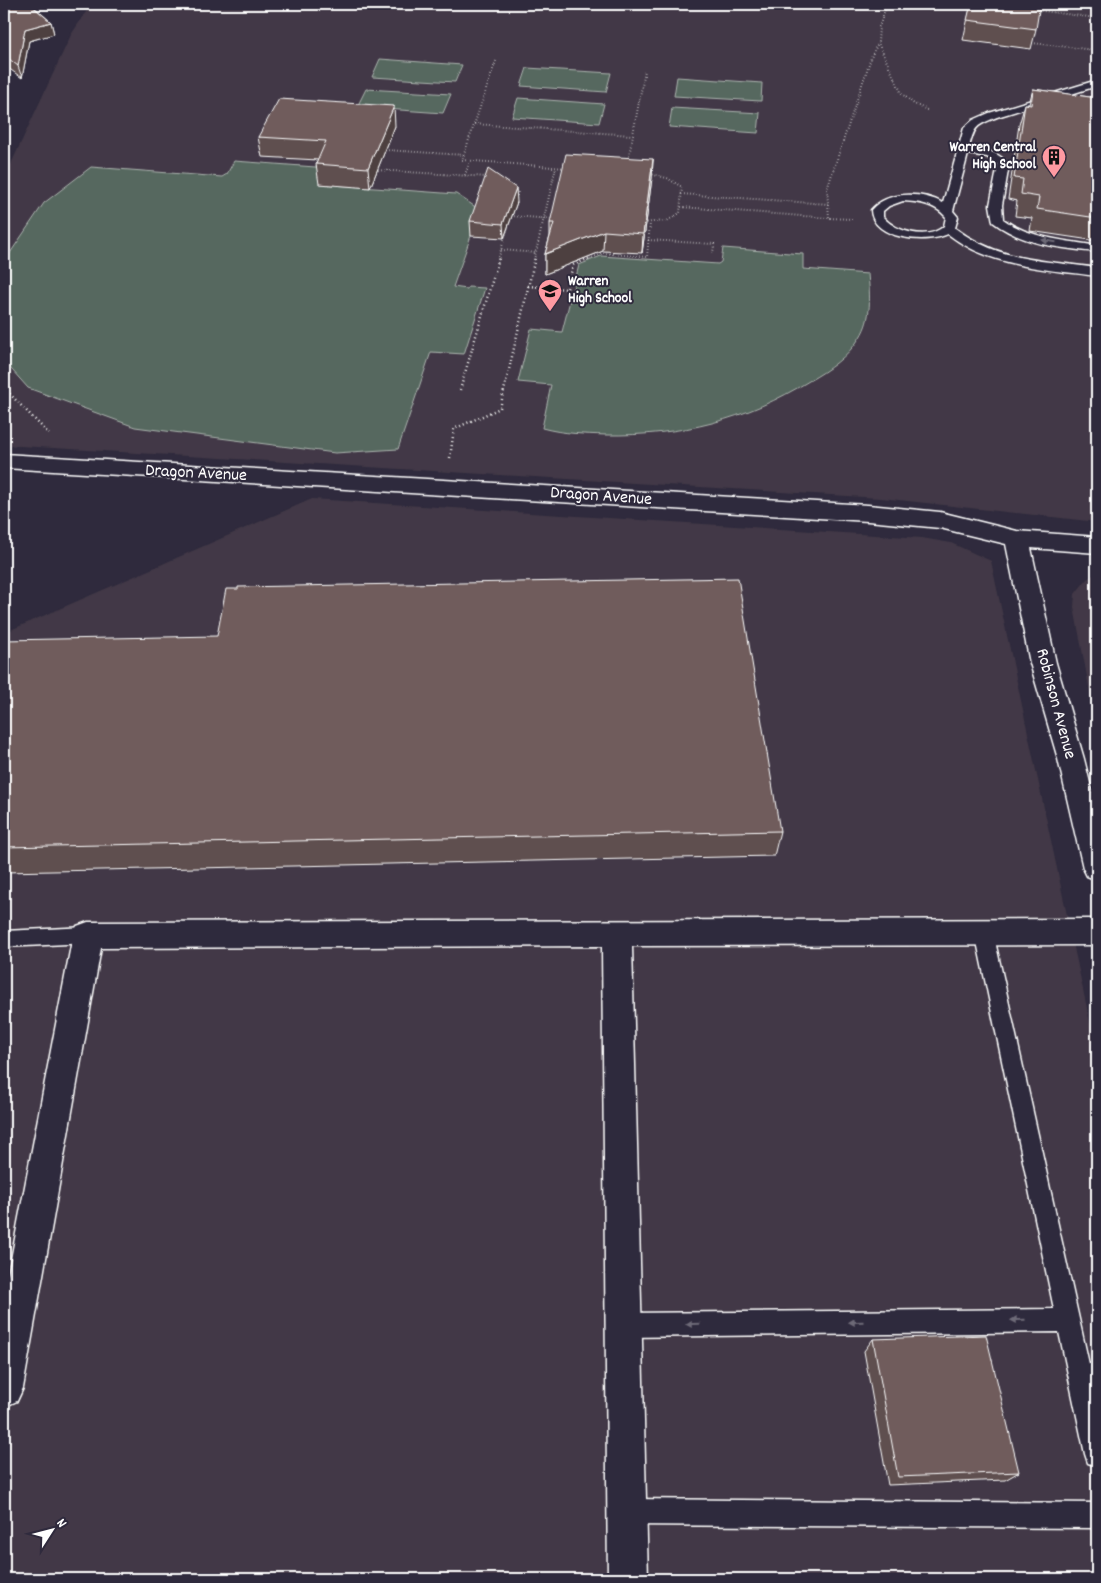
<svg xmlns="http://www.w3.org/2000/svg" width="1101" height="1583" font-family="Dekko,sans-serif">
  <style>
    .built { fill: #423946 }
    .green { fill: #57685f; stroke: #abb4af }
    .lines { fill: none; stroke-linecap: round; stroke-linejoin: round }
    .lane-casing { stroke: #fff; stroke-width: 3 }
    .street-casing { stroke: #fff; stroke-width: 3 }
    .path-far1 { stroke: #fff; stroke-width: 2; stroke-dasharray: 0.5 2.5; stroke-linecap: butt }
    .path { stroke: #fff; stroke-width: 2.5; stroke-dasharray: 1 3; stroke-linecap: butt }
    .lane { fill: #2f2a3d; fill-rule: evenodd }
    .street { fill: #2f2a3d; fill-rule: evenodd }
    .wall { fill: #5f4f4f; stroke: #fff }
    .shaded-wall { fill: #4e4040; stroke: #fff }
    .building { fill: #6f5c5c; stroke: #fff }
    .oneway { fill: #6d6a77 }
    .labels { text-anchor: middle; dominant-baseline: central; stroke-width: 4; stroke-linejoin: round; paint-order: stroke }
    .far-poi-label { font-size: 15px; font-weight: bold; fill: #fff; stroke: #2f2a3d; text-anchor: end }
    .street-label { font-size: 18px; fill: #fff; stroke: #2f2a3d }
  </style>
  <rect width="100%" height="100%" fill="#2f2a3d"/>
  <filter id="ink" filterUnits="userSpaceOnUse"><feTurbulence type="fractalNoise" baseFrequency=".02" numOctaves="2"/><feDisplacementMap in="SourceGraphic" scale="10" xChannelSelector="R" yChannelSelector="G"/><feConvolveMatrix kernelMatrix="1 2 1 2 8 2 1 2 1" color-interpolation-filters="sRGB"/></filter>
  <g filter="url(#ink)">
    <path class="built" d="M91 4H1097V522L881 498 4 445V179L71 35Z
      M312 499 922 538 951 543 991 561 1097 1055V1579H4V633Z
      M1097 573V730L1074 607 1075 594 1087 579Z"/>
    <path class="green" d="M380 59 462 65 455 82 372 77Z
      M527 68 611 73 606 92 521 86Z
      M677 77 762 83 761 101 674 96Z
      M366 89 451 94 443 113 357 107Z
      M518 98 604 104 599 123 512 117Z
      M672 108 760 113 758 133 669 127Z
      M234 161 329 168 320 184 456 194 480 210 453 287 467 289 468 287 485 288 464 354 431 352 398 449 335 453 135 427 28 388 4 361V262L44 203 91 167 222 177 227 174Z
      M723 248 803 254V269L868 274C870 295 872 318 860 337 848 357 828 370 809 381 746 420 681 436 606 435 584 434 564 434 542 428L551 385 518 382 531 329 562 332 579 265 601 256 718 264 721 262Z"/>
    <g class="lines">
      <defs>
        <path id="lane" d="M1097 80V86L997 117C976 126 975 125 969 147 985 149 999 152 1009 165L1002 205 1003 219C1031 239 1064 240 1097 246V252C1061 248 1023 245 993 222L990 205 998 165 987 157 968 154 953 211 958 217 955 228C1000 262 1044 260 1097 268V276C1046 269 990 267 948 234 928 244 872 240 871 210 888 190 922 192 943 203L964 128 973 120 989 113ZM903 201C919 202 935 204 946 217L944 226C928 241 896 232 883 217V211L889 206Z
          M984 924 991 926 993 932 1089 1364H1097V1388H1095L1097 1400V1466L1088 1463 1085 1454 1059 1332 623 1337 615 1333 611 1325 615 1317 623 1313 1054 1309 975 932 977 926Z
          M88 927 95 929 97 935 95 941 88 943 4 947V931Z
          M626 1499 1097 1503V1528L626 1525 617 1521 613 1512 617 1503Z"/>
        <path id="street" d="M4 454 868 505 940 512 1017 531 1097 537V553L1031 548 1056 663 1084 759 1097 811V880L1087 876 1083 868 1058 759 1030 663 1006 544 940 528 868 521 4 468Z
          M1097 919V945L632 946 648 1579H608L602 946 101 948 23 1388 17 1401 4 1407V1296L73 935 77 926 88 922Z"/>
      </defs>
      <use href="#lane" class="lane-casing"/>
      <use href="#street" class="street-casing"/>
      <path class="path-far1" d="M887 4 879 27 878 43 902 94 914 104 929 111
        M1035 10 1097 18
        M1032 43 1095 50 1097 32
        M496 61 462 160 566 168
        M474 124 632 135
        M385 150 464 155
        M628 161 645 70
        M375 170 488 177
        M465 175 470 161
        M514 188 518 192 515 203
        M681 194 828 204
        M681 207 829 218
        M511 216 553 219
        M852 219 829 218 827 189 872 55 878 43
        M641 223 667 221 680 213 682 187 667 178 650 174
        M648 240 714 244 713 253
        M501 250 536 253
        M498 260 510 220
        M534 260 556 167
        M587 260 603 253 647 257 650 223"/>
      <path class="path" d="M528 286 567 289 573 265 590 258
        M4 388 49 434
        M460 390 499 258
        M450 458 454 429 500 408 535 258"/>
      <use href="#lane" class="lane"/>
      <use href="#street" class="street"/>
    </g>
    <path class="wall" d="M4 4H32V5L51 22 54 34 29 41 22 78 4 65Z
      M971 4 1036 29 1031 49 963 40Z
      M1033 89 1097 98V241L1030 231 1032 218 1015 216 1017 201 1008 199 1019 125 1025 104H1029Z
      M395 126 370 188 319 184 316 164 318 160 262 157 258 137Z
      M653 159 652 178 642 253 603 251 545 274V254L550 236V223Z
      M517 202 504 238 471 236 470 221Z
      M4 640 780 831 774 856 4 872Z
      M873 1339 1019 1472 1005 1480 888 1485 864 1351Z"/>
    <path class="shaded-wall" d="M51 22 54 34 29 41 22 78 18 66 25 29Z
      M394 106 395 126 370 188 368 168Z
      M653 159 652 178 642 253 643 234Z
      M516 188 517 202 504 238 503 224Z
      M604 231 603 251 545 274V254Z"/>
    <path class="building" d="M4 4H30L51 22 25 29 18 66 4 55Z
      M971 4H1040L1036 29 967 20Z
      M1033 89 1097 98V218L1037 209 1039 197 1021 194 1023 179 1014 178 1025 104 1031 105Z
      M279 99 394 106 368 168 316 164 326 141 258 137Z
      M566 154 653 159 643 234 604 231 545 254 554 223H550Z
      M488 169 516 188 503 224 470 221Z
      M738 578 780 831 4 847V640L217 636 226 589H238V587Z
      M986 1335 1019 1472 898 1477 873 1339Z"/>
    <defs><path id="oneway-solid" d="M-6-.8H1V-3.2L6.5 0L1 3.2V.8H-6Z" transform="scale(1.25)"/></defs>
    <g class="oneway">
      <use href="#oneway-solid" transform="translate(1049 241) rotate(-171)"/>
      <use href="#oneway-solid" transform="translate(1018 1320) rotate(179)"/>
      <use href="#oneway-solid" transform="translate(856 1322) rotate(179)"/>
      <use href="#oneway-solid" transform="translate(693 1324) rotate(179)"/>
    </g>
  </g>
  <defs>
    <symbol id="building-pin" viewBox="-11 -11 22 30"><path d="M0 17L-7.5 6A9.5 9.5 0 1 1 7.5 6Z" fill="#ff9aa2" stroke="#2f2a3d"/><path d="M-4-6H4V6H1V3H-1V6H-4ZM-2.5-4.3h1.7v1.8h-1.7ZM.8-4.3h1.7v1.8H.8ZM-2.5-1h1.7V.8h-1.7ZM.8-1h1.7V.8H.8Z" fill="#111"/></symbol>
    <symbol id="school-pin" viewBox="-11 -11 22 30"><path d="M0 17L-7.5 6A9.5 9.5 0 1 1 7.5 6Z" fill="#ff9aa2" stroke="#2f2a3d"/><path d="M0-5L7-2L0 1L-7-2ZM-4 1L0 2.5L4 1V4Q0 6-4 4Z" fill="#111"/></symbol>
  </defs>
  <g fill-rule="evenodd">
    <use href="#building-pin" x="1040" y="143" width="28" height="38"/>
    <use href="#school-pin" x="536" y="277" width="28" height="38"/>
  </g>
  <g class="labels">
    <g class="far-poi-label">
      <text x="1036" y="148">Warren Central<tspan x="1036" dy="17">High School</tspan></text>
      <text x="568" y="282" text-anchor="start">Warren<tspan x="568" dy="17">High School</tspan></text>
    </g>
    <g class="street-label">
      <text transform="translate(196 474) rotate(3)">Dragon Avenue</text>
      <text transform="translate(601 497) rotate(4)">Dragon Avenue</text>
      <text transform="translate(1055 704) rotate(75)">Robinson Avenue</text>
    </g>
  </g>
  <rect width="1101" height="1583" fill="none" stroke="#2f2a3d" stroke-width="20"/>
  <rect x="10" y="10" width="1081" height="1563" fill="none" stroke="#fff" stroke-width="2" filter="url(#ink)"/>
  <g transform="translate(52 1530) rotate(54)" stroke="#2f2a3d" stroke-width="4" paint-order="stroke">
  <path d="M0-4L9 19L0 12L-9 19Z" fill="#ffffff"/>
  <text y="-8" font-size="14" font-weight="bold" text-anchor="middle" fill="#ffffff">N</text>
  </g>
</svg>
